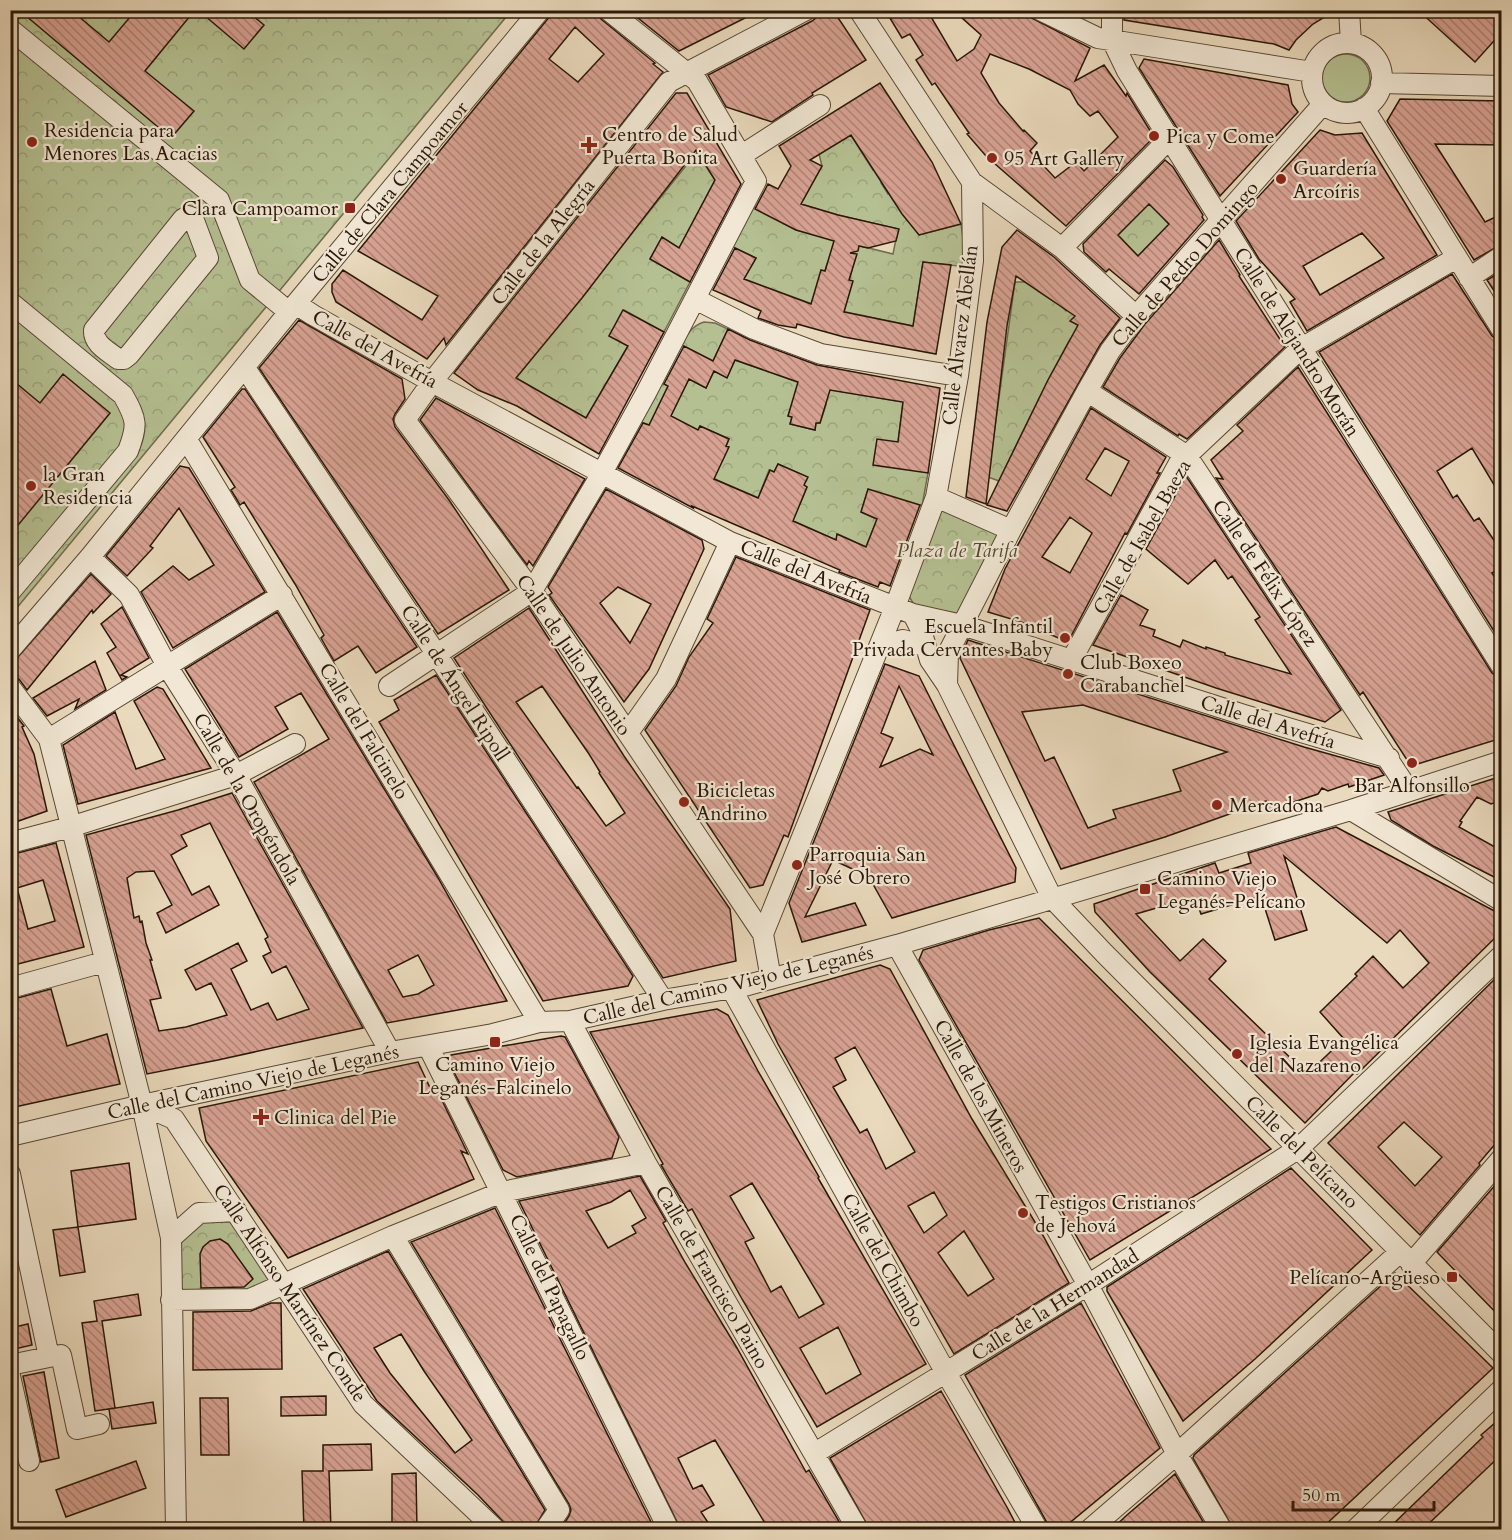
<svg xmlns="http://www.w3.org/2000/svg" width="1512" height="1540" font-family="Cardo,serif">
  <style>
    .green { fill: #b5c092; stroke: #6f6c4e; stroke-width: 1.5 }
    .park { fill: url(#park-crowns); stroke: #6f6c4e; stroke-width: 1.5 }
    .building { fill: url(#building-back-hatch); stroke: #291709; stroke-width: 1.5; fill-rule: evenodd }
    .lines { fill: none; stroke-linecap: round; stroke-linejoin: round }
    .minor-casing { stroke: #594836; stroke-width: 22 }
    .minor { stroke: #f1e7d4; stroke-width: 20 }
    .poi-dot { fill: #8f2418; stroke: #f1e7d4; stroke-width: 2 }
    .labels { text-anchor: middle; dominant-baseline: central; stroke-width: 4.5; stroke-linejoin: round; paint-order: stroke }
    .poi-label { font-size: 20px; fill: #291709; stroke: #f1e7d4; text-anchor: start }
    .street-label { font-size: 20px; fill: #291709; stroke: #f1e7d4 }
    .park-label { font-size: 20px; font-style: italic; fill: #534a32; stroke: #f1e7d4 }
  </style>
  <defs>
    <pattern id="park-crowns" width="20" height="18" patternUnits="userSpaceOnUse" patternTransform="scale(1.5)"><rect width="20" height="18" fill="#b5c092"/><path d="M2 6a3 3 0 1 1 6 0M12 15a3 3 0 1 1 6 0" fill="none" stroke="#9ca47d"/></pattern>
    <pattern id="building-back-hatch" width="6" height="6" patternUnits="userSpaceOnUse" patternTransform="scale(1.5)"><rect width="6" height="6" fill="#d8a293"/><path d="M-1 5l2 2M0 0l6 6M5-1l2 2" fill="none" stroke="#af8376"/></pattern>
  </defs>
  <rect width="100%" height="100%" fill="#eadabd"/>
  <filter id="stains"><feTurbulence type="fractalNoise" baseFrequency=".00333" numOctaves="4"/><feColorMatrix values="0 0 0 0 .2 0 0 0 0 .09 0 0 0 0 .02 0 0 0 .5 -.17"/></filter>
  <radialGradient id="worn" r=".72"><stop offset=".6" stop-color="#630" stop-opacity="0"/><stop offset="1" stop-color="#630" stop-opacity=".3"/></radialGradient>
  <path class="green" d="M1322 78a24 24 0 1 1 48 0a24 24 0 1 1-48 0Z"/>
  <path class="park" d="M11 11H511L11 615Z
    M850 134 873 170 889 160 897 173 881 183 888 194 906 182 899 207 919 235 961 224 967 267 923 262 913 326 841 311 852 270 827 264 815 305 744 279 756 258 725 243 746 202 796 230 893 254 898 229 838 215 801 204 822 166 819 154Z
    M697 152 715 180 679 248 662 237 650 259 690 282 664 332 624 310 609 336 628 346 586 418 516 378Z
    M1152 200 1165 220 1175 231 1153 241 1138 256 1117 236Z
    M1029 278 1038 291 1053 301 1060 294 1061 306 1066 311 1072 305 1079 312 1071 321 1103 341 1070 339 1048 380 999 481 988 477 1015 282H1025Z
    M704 322 715 323 728 329 713 361 681 345C687 334 692 326 704 322Z
    M735 360 800 383 788 416 792 417 790 424 815 430 816 423H820L826 405V389L903 402 898 442 928 473 922 506 868 490 861 512 877 519 866 547 838 534 836 540 789 519 800 504 807 487 804 485 807 477 778 464 774 472 769 470 760 493 761 499 710 477 728 447 726 446 729 439 700 426 697 432 649 425 641 422 661 382 681 394 689 379 706 388 714 371 727 377Z
    M937 505 1005 531 959 619 916 608 907 593Z
    M236 1211 284 1283 250 1299 171 1300V1238L199 1213Z"/>
  <path class="building" d="M19 10H71L109 42 136 10H195L145 71 194 111 171 138Z
    M198 10H246L264 25 244 49Z
    M555 10H596L601 19 655 63 653 64 663 72 446 345 444 338 427 359 336 302 332 292V284L343 270 422 320 438 296 358 251ZM575 27 604 54 578 82 549 59Z
    M628 10H761L679 51Z
    M826 10H833L866 60 812 93 813 95 772 122 726 107 708 75 812 21Z
    M885 10H927L957 61 974 49 981 35 953 10H1016L1090 48 1075 81 1104 65 1126 96 1127 93 1154 137 1066 226 986 156 967 134 969 133 935 83 932 85 916 60 923 55 910 34 902 38ZM990 54 1029 69 1070 90 1078 104 1090 116 1098 111 1118 137 1084 171 1076 162 1055 178 1030 151 1037 143 1024 130 1023 131 999 103 981 73Z
    M1124 10H1336L1313 24 1296 40 1289 50 1274 44 1124 20Z
    M1418 10H1502V32L1475 62Z
    M1144 59 1288 85 1292 104 1298 112 1220 196 1139 68Z
    M880 83 932 162 961 224 919 235 902 214 851 135 810 160 822 166 801 204 838 215 899 229 896 241 868 248 859 246 858 251 850 253 857 254 849 280 853 281 844 312 913 326 923 262 951 265 936 354 844 337 797 324 796 328 778 325 758 318 761 311 713 290 735 248 756 258 744 279 811 304 821 270 825 271 834 241 796 230 755 209 768 184 778 189 791 166 779 146Z
    M676 93H687L741 184 690 282 650 259 662 237 679 248 715 180 696 150 582 298 516 378 586 418 628 346 609 336 623 310 664 332 599 454 517 406 478 390 454 373Z
    M1400 99 1502 101V145L1435 144 1485 222 1502 214V244L1474 260 1387 121Z
    M1320 130 1335 135 1362 133 1437 255 1307 331 1290 302 1295 299 1259 259 1236 221ZM1362 233 1384 258 1320 295 1303 266Z
    M1165 160 1173 167 1203 215 1202 217 1204 220 1139 294 1109 269 1106 272 1084 252 1083 244ZM1149 204 1169 224 1138 256 1118 235Z
    M1017 230 1054 257 1120 318 1100 345 1007 511 987 505 1048 380 1078 325 1070 321 1075 316 1016 276 1007 326 986 504 966 497 987 322 1002 247Z
    M1219 240 1240 275 1239 276 1285 347 1187 439 1179 434 1178 436 1103 387 1120 358 1145 324Z
    M1502 271V303L1487 280Z
    M1452 274 1492 336 1502 342V498L1472 448 1437 471 1453 498 1457 495 1474 521 1479 518 1502 552V567L1492 573 1502 588V644L1319 352Z
    M299 320 402 379 405 399 395 414 393 419 395 427 449 500 509 590 438 634 259 368Z
    M728 329 750 340 817 365 940 388 928 473 873 465 877 439 898 442 903 402 830 390 820 423H816L815 430 790 424 792 417 788 416 798 382 735 360 727 378 714 371 706 388 689 379 671 416 698 430 700 426 729 439 726 446 729 447 714 479 758 498 770 470 774 472 778 464 808 477 804 485 807 487 793 521 836 540 837 534 866 547 877 519 861 512 868 489 920 505 890 586 880 582 878 587 839 572 840 570 692 506 693 508 618 468 643 423 649 425 668 386 664 384 684 346 713 361Z
    M1298 367 1492 673 1502 679V738L1411 766 1363 692 1360 695 1216 478 1223 479 1211 460 1243 431 1237 425Z
    M63 374 110 413 10 535V436L17 429 10 423V378L40 403Z
    M242 389H245L417 647 376 673 358 646 334 661 321 638 324 635 295 584 244 502 240 505 231 490 235 487 203 437Z
    M436 398 585 479 533 566 529 561 527 565 420 420Z
    M1091 408 1166 457 1157 473H1160L1127 534 1125 533 1068 642 1021 622 988 612 1005 569ZM1105 448 1129 461 1111 496 1086 479ZM1070 517 1092 533 1070 573 1042 557Z
    M180 466 189 468 265 592 173 648 141 592 173 566 189 580 214 565 179 508 150 546 153 548 127 576 106 556Z
    M1186 476 1341 710 1325 722 1216 688 1093 645 1121 595 1148 610 1140 625 1155 630 1153 636 1180 647 1183 640 1206 649V647L1225 653V655L1291 674 1255 620 1260 617 1232 576 1228 579 1215 560 1188 584 1146 549Z
    M606 489 702 540 704 549 649 669 624 702 549 595 552 593 548 587ZM618 587 651 604 630 643 600 603Z
    M736 557 870 610 788 837 784 835 763 885 750 888 645 730 676 686 689 657 713 623 707 619Z
    M91 574 111 594 93 613 92 610 27 690 19 679 10 675V666Z
    M122 607 149 658 121 675 127 677 122 680 107 653 116 647 101 624Z
    M529 608 624 756 730 909 736 961 663 978 454 658ZM542 686 589 754 600 772 599 773 625 813 606 826 578 787 577 788 516 702Z
    M277 612 437 876 507 1001 387 1023 254 782 329 739 301 693 275 707 288 729 239 757 185 669ZM418 955 434 985 418 994 403 997 388 970Z
    M968 640 1304 747 1379 768 1384 775 1349 787 1348 784 1328 791 1322 788 1318 794 1269 810 1266 801 1165 837 1061 869 960 658ZM1083 705 1227 752 1173 770 1181 791 1113 810 1116 818 1088 828 1054 757 1045 761 1022 712Z
    M95 661 106 690 75 709 79 699 47 716 33 698Z
    M885 664 919 676 1016 868 1015 882 892 918 874 886 883 883 833 860 805 917 855 903 866 925 802 942 789 903ZM899 686 933 755 920 749 880 767 893 738 881 733Z
    M436 675 633 976 628 986 543 1001 379 722 399 710 394 700Z
    M157 687 163 689 211 768 78 804 63 745 115 712 136 769 165 759 134 701Z
    M10 708 24 726 22 727 34 754 47 811 13 823 17 829 10 830Z
    M1502 776V800L1491 804 1477 797 1460 821 1462 822 1459 827 1502 851V881L1433 846 1391 820 1388 812Z
    M232 793 363 1028 218 1060 147 1074 86 835 178 810ZM210 823 268 937 265 939 271 952 263 956 272 973 286 966 309 1009 277 1020 268 1003 251 1010 231 969 247 961 238 943 185 970 196 990 211 983 227 1015 186 1027 159 1031 150 1000 161 998 150 960H152L146 943 142 921 140 922 139 916 134 918 127 878 136 872 154 871 172 905 157 913 166 933 219 905 209 886 192 895 171 855 187 846 181 835Z
    M1336 827 1502 915V931L1357 1074 1355 1072 1305 1123 1150 972 1095 912 1094 904 1215 863 1219 873 1251 863 1248 853ZM1284 856 1387 943 1400 930 1429 963 1403 988 1373 956 1355 974 1357 976 1320 1012 1344 1039 1307 1074 1209 979 1226 961 1203 939 1180 961 1136 914 1177 902 1180 905 1196 900 1201 914 1261 896 1275 940 1307 930Z
    M56 843 84 947 10 966V855ZM43 880 55 921 28 929 17 888Z
    M1039 918 1271 1149 1090 1260 919 960 923 950 989 930Z
    M880 965 890 969 972 1119 1041 1232 1069 1283 954 1354 844 1162 778 1044 757 1000ZM855 1047 915 1152 886 1169 867 1129 860 1133 833 1087 846 1080 835 1058ZM934 1192 947 1215 924 1233 908 1206ZM964 1231 994 1279 968 1296 938 1253Z
    M1502 972V1136L1479 1163 1480 1165 1420 1235 1328 1143ZM1404 1122 1442 1157 1415 1186 1378 1147Z
    M51 989 67 1046 107 1034 120 1084 10 1108V1000Z
    M717 1009 728 1015 758 1071 819 1177 818 1178 926 1364 817 1427 742 1299 692 1209 688 1211 661 1165 663 1164 590 1032ZM752 1183 824 1304 799 1318 781 1286 771 1292 745 1242 754 1238 730 1196ZM838 1327 861 1374 826 1394 800 1348Z
    M561 1036 565 1037 619 1137 612 1158 517 1177 503 1170 448 1060 451 1055Z
    M418 1062 433 1094 436 1088 468 1154 461 1151 474 1179 288 1258 206 1141 199 1108Z
    M129 1163 136 1219 78 1227 71 1171Z
    M1291 1168 1372 1250 1255 1359 1183 1421 1107 1291V1287Z
    M640 1176 666 1221 663 1223 686 1264 737 1348 806 1472 809 1470 844 1530H769L715 1440 678 1458 693 1489 702 1485 714 1505 701 1512 713 1530H681L519 1201ZM630 1190 646 1218 632 1226 636 1233 608 1248 586 1211 611 1202Z
    M1497 1183 1502 1188V1319L1437 1252Z
    M495 1208 655 1530H560L569 1516 571 1510 569 1504 411 1242Z
    M78 1227 85 1272 60 1276 53 1230Z
    M220 1239 228 1244 253 1279 244 1287 201 1288 200 1254 203 1247 210 1241Z
    M388 1251 545 1510 533 1530H511L478 1495 377 1401 303 1289ZM401 1334 424 1371 472 1440 455 1453 390 1373 374 1348Z
    M1395 1273 1493 1368 1320 1530H1234L1193 1458 1194 1455Z
    M138 1294 141 1315 102 1321 115 1408 95 1411 82 1323 97 1321 94 1301Z
    M271 1303H281L282 1369 193 1370V1312L251 1311Z
    M1081 1303 1160 1448 1061 1530H1051L965 1375Z
    M28 1324 32 1345 10 1350V1328Z
    M44 1372 59 1458 41 1462 23 1376Z
    M941 1391 1008 1509 1019 1530H870L830 1458Z
    M326 1396V1415L281 1416V1397Z
    M200 1398H228L229 1455H201Z
    M153 1402 156 1423 112 1429 109 1409Z
    M1502 1417V1454L1422 1530H1387L1483 1437 1481 1435Z
    M371 1444 372 1470 329 1471 331 1530H304L302 1471H323V1445Z
    M136 1461 146 1488 66 1517 56 1490Z
    M416 1473 417 1530H392V1474Z
    M1175 1474 1208 1530H1111L1127 1515Z"/>
  <g class="lines">
    <defs>
      <path id="minor" d="M1040 10 1098 38 1312 72
        M1112 10V40L1127 71 1502 667
        M1349 10 1351 43
        M10 29 219 200 250 280 289 312
        M1312 78a35 35 0 1 1 70 0a35 35 0 1 1-70 0Z
        M1381 83 1502 86
        M1364 108 1502 330
        M742 155 820 105
        M972 182 1062 248 1136 316
        M188 216 193 218 208 258 129 355 124 359H118C108 351 93 344 94 330L183 219Z
        M1062 248 1169 139
        M1469 278 1502 256
        M695 299 754 329 821 354 958 376
        M10 302 123 395C137 420 138 425 128 451L10 592
        M296 304 313 315 432 382 730 542 913 614 962 625 1244 715 1389 758
        M245 368 437 655 663 1000
        M1087 391 1187 456 1409 791
        M187 440 539 1022
        M936 497 1011 530
        M90 557 129 595 167 666 236 775 390 1052
        M913 614 921 630 930 660 947 685 1052 898 1104 953 1502 1354
        M880 646 903 640 925 646
        M10 650 90 557 289 312 540 10
        M1072 659 1179 463 1300 349 1456 258
        M947 685 948 653 1011 530 1087 391 1110 351 1136 316 1323 104
        M389 686 532 591 602 473 646 393 756 181 697 81 608 10
        M10 687 49 739 142 1105 171 1238 176 1530
        M628 733 666 679 730 542
        M49 739 282 595
        M1351 810 1502 901
        M10 843 70 827 236 775 295 744
        M763 934 532 591 405 420 432 382 669 82 806 10
        M897 945 1088 1285 1177 1454 1222 1530
        M771 979 763 934 895 607 936 497 958 376 973 261 972 182 859 10
        M10 988 104 962
        M731 988 946 1373 1038 1530
        M570 1021 646 1163 858 1530
        M428 1046 669 1530
        M142 1105 174 1119 363 1404 496 1530
        M10 1136 142 1105 390 1052 493 1034 539 1022 570 1021 663 1000 744 986 897 945 1351 810 1502 761
        M10 1174 49 1357 61 1355 77 1429 99 1424
        M393 1236 559 1510 545 1530
        M171 1238 199 1213 236 1211
        M1411 1264 1502 1158
        M171 1300 250 1299 393 1236 502 1192 646 1163
        M10 1365 49 1357
        M10 1376 29 1461
        M815 1453 1088 1285 1299 1148 1502 955
        M1089 1530 1177 1454 1400 1252
        M1355 1530 1502 1389"/>
    </defs>
    <use href="#minor" class="minor-casing"/>
    <use href="#minor" class="minor"/>
  </g>
  <g class="poi-dot">
    <circle cx="1154" cy="136" r="6"/>
    <circle cx="32" cy="142" r="6"/>
    <path d="M586 136h6v6h6v6h-6v6h-6v-6h-6v-6h6z"/>
    <circle cx="992" cy="158" r="6"/>
    <circle cx="1281" cy="179" r="6"/>
    <rect x="344" y="202" width="12" height="12" rx="3"/>
    <circle cx="31" cy="486" r="6"/>
    <circle cx="1065" cy="638" r="6"/>
    <circle cx="1068" cy="674" r="6"/>
    <circle cx="1412" cy="763" r="6"/>
    <circle cx="684" cy="802" r="6"/>
    <circle cx="1217" cy="805" r="6"/>
    <circle cx="797" cy="865" r="6"/>
    <rect x="1139" y="883" width="12" height="12" rx="3"/>
    <rect x="489" y="1036" width="12" height="12" rx="3"/>
    <circle cx="1237" cy="1054" r="6"/>
    <path d="M258 1108h6v6h6v6h-6v6h-6v-6h-6v-6h6z"/>
    <circle cx="1023" cy="1213" r="6"/>
    <rect x="1446" y="1271" width="12" height="12" rx="3"/>
  </g>
  <g class="labels">
    <g class="poi-label">
      <text x="44" y="130">Residencia para<tspan x="44" dy="23">Menores Las Acacias</tspan></text>
      <text x="602" y="134">Centro de Salud<tspan x="602" dy="23">Puerta Bonita</tspan></text>
      <text x="1166" y="136">Pica y Come</text>
      <text x="1004" y="158">95 Art Gallery</text>
      <text x="1293" y="168">Guardería<tspan x="1293" dy="23">Arcoíris</tspan></text>
      <text x="338" y="208" text-anchor="end">Clara Campoamor</text>
      <text x="43" y="474">la Gran<tspan x="43" dy="23">Residencia</tspan></text>
      <text x="1053" y="626" text-anchor="end">Escuela Infantil<tspan x="1053" dy="23">Privada Cervantes Baby</tspan></text>
      <text x="1080" y="662">Club Boxeo<tspan x="1080" dy="23">Carabanchel</tspan></text>
      <text x="1412" y="785" text-anchor="middle">Bar Alfonsillo</text>
      <text x="696" y="790">Bicicletas<tspan x="696" dy="23">Andrino</tspan></text>
      <text x="1229" y="805">Mercadona</text>
      <text x="809" y="854">Parroquia San<tspan x="809" dy="23">José Obrero</tspan></text>
      <text x="1157" y="878">Camino Viejo<tspan x="1157" dy="23">Leganés-Pelícano</tspan></text>
      <text x="1249" y="1042">Iglesia Evangélica<tspan x="1249" dy="23">del Nazareno</tspan></text>
      <text x="495" y="1064" text-anchor="middle">Camino Viejo<tspan x="495" dy="23">Leganés-Falcinelo</tspan></text>
      <text x="274" y="1117">Clinica del Pie</text>
      <text x="1035" y="1202">Testigos Cristianos<tspan x="1035" dy="23">de Jehová</tspan></text>
      <text x="1440" y="1277" text-anchor="end">Pelícano-Argüeso</text>
    </g>
    <g class="street-label">
      <text transform="translate(390 192) rotate(-50)">Calle de Clara Campoamor</text>
      <text transform="translate(543 242) rotate(-52)">Calle de la Alegría</text>
      <text transform="translate(1185 264) rotate(-49)">Calle de Pedro Domingo</text>
      <text transform="translate(960 335) rotate(-83)">Calle Álvarez Abellán</text>
      <text transform="translate(1297 342) rotate(58)">Calle de Alejandro Morán</text>
      <text transform="translate(375 349) rotate(29)">Calle del Avefría</text>
      <text transform="translate(1142 537) rotate(-60)">Calle de Isabel Baeza</text>
      <text transform="translate(806 572) rotate(22)">Calle del Avefría</text>
      <text transform="translate(1265 573) rotate(56)">Calle de Félix López</text>
      <text transform="translate(574 655) rotate(56)">Calle de Julio Antonio</text>
      <text transform="translate(455 683) rotate(57)">Calle de Ángel Ripoll</text>
      <text transform="translate(1268 722) rotate(17)">Calle del Avefría</text>
      <text transform="translate(364 731) rotate(59)">Calle del Falcinelo</text>
      <text transform="translate(247 799) rotate(60)">Calle de la Oropéndola</text>
      <text transform="translate(728 985) rotate(-13)">Calle del Camino Viejo de Leganés</text>
      <text transform="translate(253 1082) rotate(-12)">Calle del Camino Viejo de Leganés</text>
      <text transform="translate(981 1096) rotate(61)">Calle de los Mineros</text>
      <text transform="translate(1302 1152) rotate(45)">Calle del Pelícano</text>
      <text transform="translate(883 1260) rotate(61)">Calle del Chimbo</text>
      <text transform="translate(712 1277) rotate(60)">Calle de Francisco Paino</text>
      <text transform="translate(550 1287) rotate(64)">Calle del Papagallo</text>
      <text transform="translate(290 1293) rotate(56)">Calle Alfonso Martínez Conde</text>
      <text transform="translate(1055 1305) rotate(-32)">Calle de la Hermandad</text>
    </g>
    <g class="park-label">
      <text x="957" y="550">Plaza de Tarifa</text>
    </g>
  </g>
  <rect width="1512" height="1540" fill="none" stroke="#eadabd" stroke-width="36"/>
  <rect x="12" y="12" width="1488" height="1516" fill="none" stroke="#291709" stroke-width="3"/>
  <rect x="18" y="18" width="1476" height="1504" fill="none" stroke="#291709" stroke-width="1.5"/>
  <path d="M1293 1501v9h141v-9" fill="none" stroke="#291709" stroke-width="3"/>
  <text x="1302" y="1501" font-size="18" fill="#291709" stroke="#f1e7d4" stroke-width="4.5" paint-order="stroke">50 m</text>
  <rect width="100%" height="100%" filter="url(#stains)"/>
  <rect width="100%" height="100%" fill="url(#worn)"/>
</svg>
